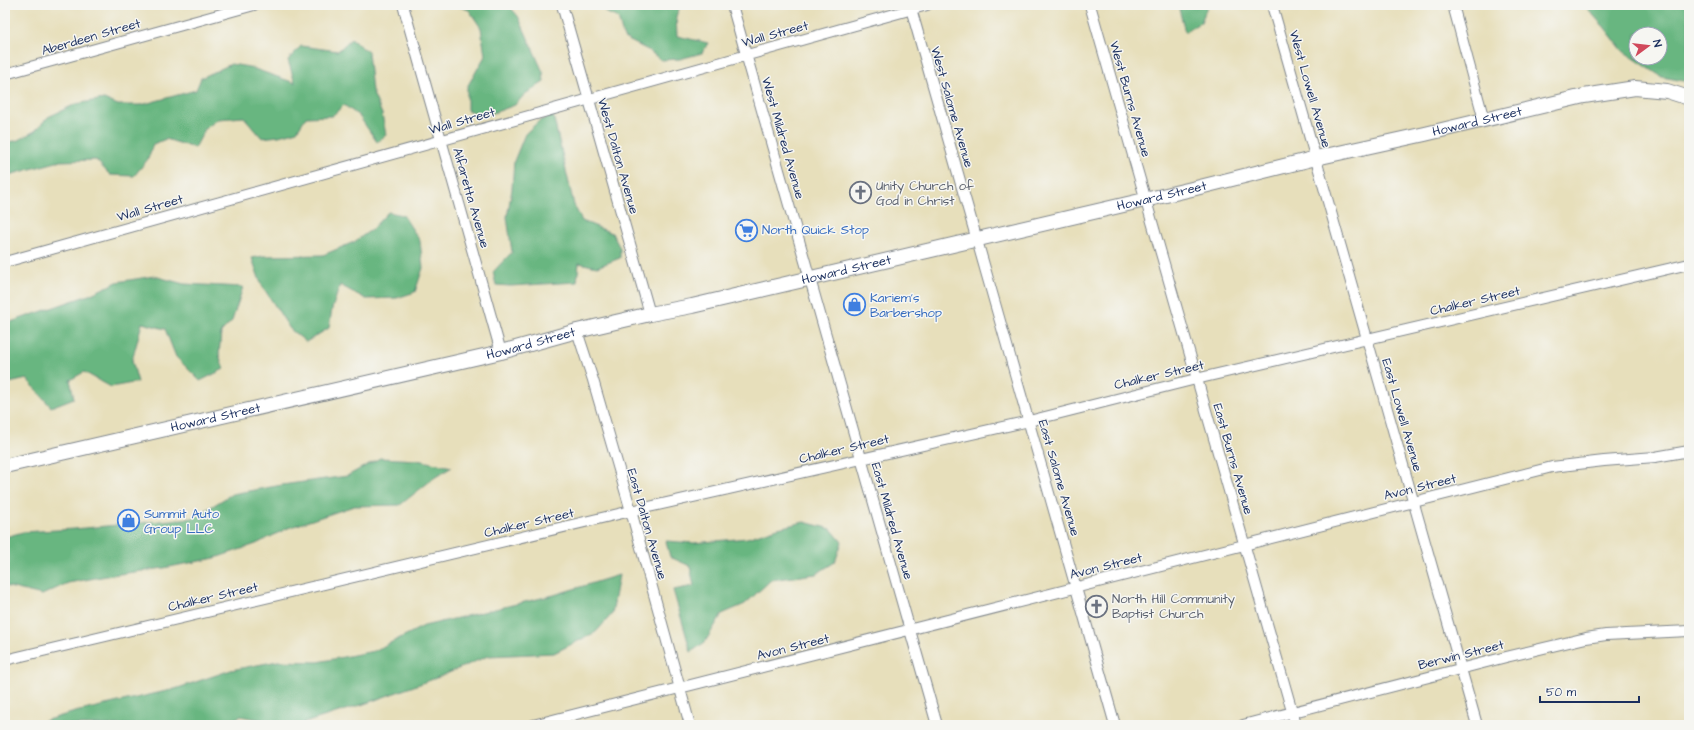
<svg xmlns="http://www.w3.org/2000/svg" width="1694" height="730" font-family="'Architects Daughter',sans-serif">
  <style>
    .forest { fill: #68b680; stroke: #42726f; fill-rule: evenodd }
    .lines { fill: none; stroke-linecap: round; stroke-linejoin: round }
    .minor-casing { stroke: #81878c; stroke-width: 12 }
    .secondary-casing { stroke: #81878c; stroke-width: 16 }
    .minor { stroke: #fff; stroke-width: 10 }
    .secondary { stroke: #fff; stroke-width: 14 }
    .labels { text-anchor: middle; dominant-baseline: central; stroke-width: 3; stroke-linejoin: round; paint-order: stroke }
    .street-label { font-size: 13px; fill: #1b2f5e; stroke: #f6f6f2 }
    .worship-label { font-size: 13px; fill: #5b616d; stroke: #f6f6f2; text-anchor: start }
    .shop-label { font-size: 13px; fill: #366cbe; stroke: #f6f6f2; text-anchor: start }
  </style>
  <rect width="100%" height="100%" fill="#f6f6f2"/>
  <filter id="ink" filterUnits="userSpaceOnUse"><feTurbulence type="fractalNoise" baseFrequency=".025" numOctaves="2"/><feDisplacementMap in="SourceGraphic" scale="8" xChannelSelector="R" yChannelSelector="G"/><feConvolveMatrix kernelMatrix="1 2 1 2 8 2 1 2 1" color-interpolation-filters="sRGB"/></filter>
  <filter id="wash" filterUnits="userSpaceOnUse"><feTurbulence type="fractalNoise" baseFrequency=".012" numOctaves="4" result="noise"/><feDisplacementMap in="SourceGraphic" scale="16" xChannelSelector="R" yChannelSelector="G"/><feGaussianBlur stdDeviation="0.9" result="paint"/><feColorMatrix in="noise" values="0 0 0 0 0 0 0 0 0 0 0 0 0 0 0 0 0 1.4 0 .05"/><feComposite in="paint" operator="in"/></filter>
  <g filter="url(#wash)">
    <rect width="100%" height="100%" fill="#e7dfbb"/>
    <path class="forest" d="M455 5H508L518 16 543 72 544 82 525 94 515 105 485 116 467 110V87L485 56 481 28 469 10Z
      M603 5H681L676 16 677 36 708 43 702 53 680 59 661 60 648 50 624 38 618 18 605 12Z
      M1178 5H1208L1201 22 1185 32Z
      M1584 5H1689V82L1662 77 1623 51 1605 28ZM1636 34H1660V58H1636Z
      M351 39 368 52 372 91 382 114 386 135 377 142 359 116 344 105 332 116 306 117 297 131 279 136 262 138 244 117 218 119 205 129 195 148 166 139 153 144 148 159 134 176 110 175 96 160 60 161 5 176V142L16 141 35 131 48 117 76 104 104 99 118 105H141L196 90 201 78 231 64 249 67 295 83 288 60 301 46 338 51Z
      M553 115 574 205 582 221 612 233 620 248V258L597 267 579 263 577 282 510 286 496 285 493 272 512 252 507 217 512 189 514 161 525 134 539 121Z
      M388 212 403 215 420 241 423 268 415 292 397 298 366 299 340 285 332 309 329 328 306 342 290 329 261 284 252 258 263 256 323 255 354 242 371 230Z
      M154 276 184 284 243 287 232 321 221 332 219 355 224 369 200 381 176 357 165 329 142 323 132 361 138 382 111 387 84 372 70 380 74 398 51 407 27 379 5 384V324L89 295 117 282Z
      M380 458 417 460 452 467 434 478 400 505 354 506 288 528 256 544 215 558 164 568 112 575 68 583 42 595 5 586V537L23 532 74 529 193 518 232 494 282 485 347 476Z
      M804 522 831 529 842 542 835 562 816 574 771 580 745 604 722 614 705 642 691 652 673 590 694 586 690 566 670 557 666 541 694 543 747 538 778 528Z
      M619 575 612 614 596 632 554 653 488 656 439 677 364 704 298 725H290L240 716 225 725H39L47 720 75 712 175 689 231 670 278 661 318 662 374 651 424 626 554 595Z"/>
  </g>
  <g filter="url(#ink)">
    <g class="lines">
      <defs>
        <path id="minor" d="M403 5 501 352
          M562 5 650 314
          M732 5 937 725
          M910 5 1115 725
          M1090 5 1296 725
          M1272 5 1477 725
          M1453 5 1484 120
          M5 74 254 5
          M5 262 927 5
          M577 331 593 380 631 511 690 725
          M5 660 631 511 1029 421 1196 379 1689 264
          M533 725 1552 467 1604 461 1655 457 1689 451
          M1243 725 1506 657 1586 638 1606 635 1689 631"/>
        <g id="secondary">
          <path id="s1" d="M5 466 501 352 577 331 650 314 692 306 1196 188 1316 158 1425 134 1584 96 1635 88 1667 91 1689 98"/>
        </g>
      </defs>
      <use href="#minor" class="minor-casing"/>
      <use href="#secondary" class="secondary-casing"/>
      <use href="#minor" class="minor"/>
      <use href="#secondary" class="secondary"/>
    </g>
  </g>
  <defs>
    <symbol id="church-ring" viewBox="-11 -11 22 22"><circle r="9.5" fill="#f6f6f2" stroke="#6b7280" stroke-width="1.5"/><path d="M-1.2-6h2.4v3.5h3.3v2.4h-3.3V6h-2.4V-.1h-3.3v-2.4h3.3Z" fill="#6b7280"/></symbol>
    <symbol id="supermarket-ring" viewBox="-11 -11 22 22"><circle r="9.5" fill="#f6f6f2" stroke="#3f7fe0" stroke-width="1.5"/><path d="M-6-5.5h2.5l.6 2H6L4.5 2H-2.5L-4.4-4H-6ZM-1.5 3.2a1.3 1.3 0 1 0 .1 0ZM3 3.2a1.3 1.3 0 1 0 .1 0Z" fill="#3f7fe0"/></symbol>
    <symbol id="shop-ring" viewBox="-11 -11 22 22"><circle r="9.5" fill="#f6f6f2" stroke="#3f7fe0" stroke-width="1.5"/><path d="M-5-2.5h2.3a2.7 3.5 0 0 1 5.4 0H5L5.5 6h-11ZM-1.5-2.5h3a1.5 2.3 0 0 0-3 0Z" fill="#3f7fe0"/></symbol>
  </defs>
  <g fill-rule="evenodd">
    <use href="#church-ring" x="848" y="180" width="25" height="25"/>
    <use href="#supermarket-ring" x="734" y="218" width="25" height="25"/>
    <use href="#shop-ring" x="842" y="292" width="25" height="25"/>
    <use href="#shop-ring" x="116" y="508" width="25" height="25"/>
    <use href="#church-ring" x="1084" y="594" width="25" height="25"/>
  </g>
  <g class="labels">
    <g class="street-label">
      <text transform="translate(775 34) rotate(-15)">Wall Street</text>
      <text transform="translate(91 37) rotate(-16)">Aberdeen Street</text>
      <text transform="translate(1310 89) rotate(74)">West Lowell Avenue</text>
      <text transform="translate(1130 99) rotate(74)">West Burns Avenue</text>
      <text transform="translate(952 107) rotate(74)">West Salome Avenue</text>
      <text transform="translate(462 121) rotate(-16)">Wall Street</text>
      <text stroke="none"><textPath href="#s1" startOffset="1512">Howard Street</textPath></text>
      <text transform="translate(783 138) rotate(74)">West Mildred Avenue</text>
      <text transform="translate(618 156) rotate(74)">West Dalton Avenue</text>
      <text stroke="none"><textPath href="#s1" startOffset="1188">Howard Street</textPath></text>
      <text transform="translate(471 198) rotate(74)">Alfaretta Avenue</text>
      <text transform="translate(150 208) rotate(-16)">Wall Street</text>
      <text stroke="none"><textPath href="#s1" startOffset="864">Howard Street</textPath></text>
      <text transform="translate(1475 301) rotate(-13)">Chalker Street</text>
      <text stroke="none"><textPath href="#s1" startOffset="540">Howard Street</textPath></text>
      <text transform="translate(1159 375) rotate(-13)">Chalker Street</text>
      <text transform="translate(1402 415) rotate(74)">East Lowell Avenue</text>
      <text stroke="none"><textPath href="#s1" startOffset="216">Howard Street</textPath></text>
      <text transform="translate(844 449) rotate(-13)">Chalker Street</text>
      <text transform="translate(1233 459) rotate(74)">East Burns Avenue</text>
      <text transform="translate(1059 478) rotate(74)">East Salome Avenue</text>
      <text transform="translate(1420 487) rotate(-14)">Avon Street</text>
      <text transform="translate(892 521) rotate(74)">East Mildred Avenue</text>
      <text transform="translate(529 523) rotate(-13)">Chalker Street</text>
      <text transform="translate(647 524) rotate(74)">East Dalton Avenue</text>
      <text transform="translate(1106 566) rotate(-14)">Avon Street</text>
      <text transform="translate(213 597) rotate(-13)">Chalker Street</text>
      <text transform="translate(793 647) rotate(-14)">Avon Street</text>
      <text transform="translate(1461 655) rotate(-14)">Berwin Street</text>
    </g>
    <g class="worship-label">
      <text x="876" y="186">Unity Church of<tspan x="876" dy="15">God in Christ</tspan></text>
      <text x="1112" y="599">North Hill Community<tspan x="1112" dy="15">Baptist Church</tspan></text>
    </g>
    <g class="shop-label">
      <text x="762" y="230">North Quick Stop</text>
      <text x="870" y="298">Kariem's<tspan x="870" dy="15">Barbershop</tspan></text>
      <text x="144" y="514">Summit Auto<tspan x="144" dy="15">Group LLC</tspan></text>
    </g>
  </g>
  <rect width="1694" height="730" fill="none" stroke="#f6f6f2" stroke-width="20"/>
  <g transform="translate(1648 46) rotate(75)"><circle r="19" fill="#f6f6f2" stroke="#9ea6b7"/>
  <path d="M0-3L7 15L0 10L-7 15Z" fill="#d1495b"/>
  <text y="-6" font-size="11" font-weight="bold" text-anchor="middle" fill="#1b2f5e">N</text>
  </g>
  <path d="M1540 696v6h99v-6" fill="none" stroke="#1b2f5e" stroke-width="2"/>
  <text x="1546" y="696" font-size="12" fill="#1b2f5e" stroke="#f6f6f2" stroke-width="3" paint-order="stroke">50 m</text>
</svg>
